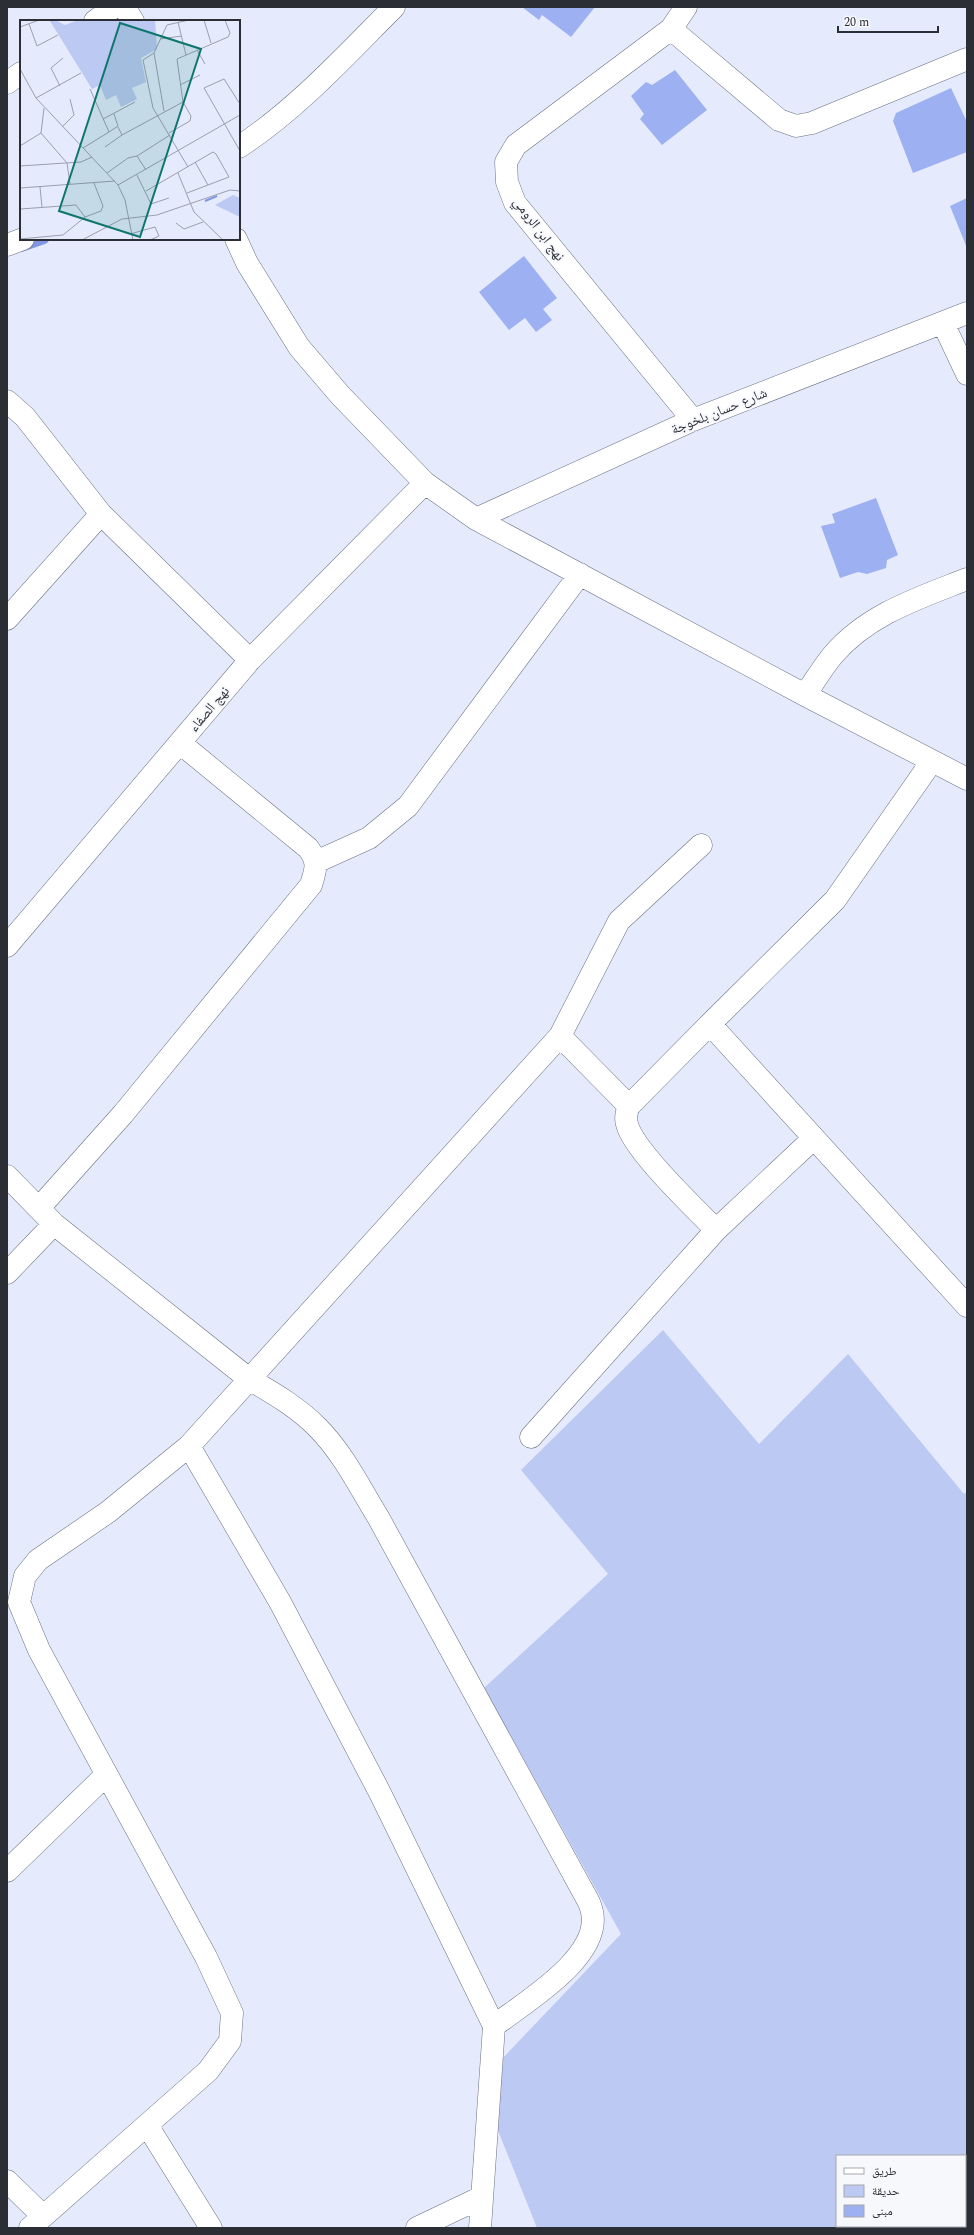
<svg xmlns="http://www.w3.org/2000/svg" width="974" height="2235" font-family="Spectral,'Noto Naskh Arabic',serif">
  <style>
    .green { fill: #bcc9f3; fill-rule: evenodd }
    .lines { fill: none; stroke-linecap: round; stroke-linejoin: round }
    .stream { stroke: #8096e5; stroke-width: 10 }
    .building { fill: #9db0f1 }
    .street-casing { stroke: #6b7080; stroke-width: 23 }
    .street { stroke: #fff; stroke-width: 22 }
    .labels { text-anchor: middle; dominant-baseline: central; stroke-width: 4; stroke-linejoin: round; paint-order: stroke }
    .street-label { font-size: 14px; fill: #2c2e35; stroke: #f7f8fc }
    .inset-river { fill: none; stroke: #8096e5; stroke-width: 2 }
    .inset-road { fill: none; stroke: #9b9fad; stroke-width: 1 }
    .view { fill: #0f766e; fill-opacity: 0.15; stroke: #0f766e; stroke-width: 2 }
    .inset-edge { fill: none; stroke: #2c2e35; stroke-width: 2 }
  </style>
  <rect width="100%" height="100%" fill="#e5ebfd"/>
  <path class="green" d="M663 1330 759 1444 848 1354 964 1494 967 1491V2228H537L479 2083 621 1934 484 1688 608 1574 521 1470ZM837 2156H965V2226H837Z"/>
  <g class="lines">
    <path class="stream" d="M21 247 44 239"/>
  </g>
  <path class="building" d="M522 7H595L571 37 542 15 539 20Z
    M675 70 707 110 662 145 640 119 644 114 631 96 646 82 652 85Z
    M951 88 967 122V152L913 173 893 121 896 113Z
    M967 198V248L950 206Z
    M524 256 557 298 543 309 552 320 536 332 525 318 509 330 479 292Z
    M876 498 898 555 887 560 886 568 867 574 858 572 840 578 821 526 835 523 832 514Z"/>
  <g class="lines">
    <defs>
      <path id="street" d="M124 7 133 21
        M686 7 671 29 516 145 506 162 507 182 515 203 693 420
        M95 21 114 7
        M671 29 779 120 796 126 812 123 967 59
        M7 83 21 73
        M239 147C297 109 345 56 394 7
        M236 239 247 263 299 347 340 395 425 483 476 519 805 695 967 779
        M7 245 23 239
        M943 323 967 374
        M7 401 25 417 101 514 250 660
        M476 519 693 420 967 313
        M7 619 101 514
        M805 695C814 682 823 667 833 655 868 614 919 598 967 579
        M932 761 835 900 710 1024 967 1306
        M316 862 369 838 408 806 580 574
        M7 946 250 660 425 483
        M710 1024 629 1106C626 1113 625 1118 627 1124 633 1150 696 1209 716 1230
        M560 1036 619 921 701 845
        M7 1176 54 1224 249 1379C273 1393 299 1408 318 1428 343 1453 360 1488 378 1517L585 1895C588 1900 591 1906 592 1912 602 1957 525 2002 494 2026L480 2228
        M39 1208 123 1114 311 885C316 869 319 862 308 848L180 743
        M7 1273 54 1224
        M531 1437 716 1230 814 1138
        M189 1446 280 1602 380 1793 494 2026
        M7 1871 106 1775
        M147 2125 211 2228
        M7 2181 43 2216
        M30 2228 208 2071 230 2041 232 2013 206 1957 39 1650 19 1602 25 1576 38 1560 108 1512 189 1446 560 1036 629 1106
        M417 2228 482 2197"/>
    </defs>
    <use href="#street" class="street-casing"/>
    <use href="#street" class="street"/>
  </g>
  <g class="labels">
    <g class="street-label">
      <text transform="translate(539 229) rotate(53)">نهج ابن الرومي</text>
      <text transform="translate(719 411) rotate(-22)">شارع حسان بلخوجة</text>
      <text transform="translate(209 709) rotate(-50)">نهج الصفاء</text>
    </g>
  </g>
  <g transform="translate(20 20)">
    <rect width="220" height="220" fill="#e5ebfd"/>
    <path d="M35 0 45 5 58 0H135L137 29 121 38 126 62 112 68 117 79 101 87 96 75 86 80 80 65 72 69 30 1ZM213 175 220 178V197L195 185Z" fill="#bcc9f3"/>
    <path class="inset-river" d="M185 181 197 176"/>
    <path class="inset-road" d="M184 0 191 23M158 2 166 35M9 4 17 26 38 15M0 7 19 0M140 19 162 16M177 30 185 44M134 33 144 91M0 49 16 78 98 165 105 180 113 220M160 65 180 55M40 66 31 48 43 38M16 78 61 53M220 84 204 59 184 68 220 131M24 88 21 113 47 143 50 164M83 99 115 82M42 107 54 95 50 79M98 107 102 115 163 82M89 112 98 106 94 94M149 113 170 101 171 96 163 82 157 39 208 17 210 13 205 0M0 126 21 113M85 127 102 115M63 128 89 112 70 69M175 142 188 165M0 146 61 142 72 137M168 147 133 88 123 40 134 33 147 5 169 0M126 150 117 136 150 115M87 153 108 138 117 136M158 153 174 192 203 220M117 155 131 184 149 178M98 165 220 95M20 167 22 187M0 168 95 161M126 171 193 132 196 134 209 157M167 173 209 157M0 189 56 185 65 197M156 203 164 209 183 202M110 214 135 207 139 216 130 220M0 219 43 215 65 197 81 191 83 186 74 163M62 220 102 199 137 195 210 170 220 171"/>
    <path class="view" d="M100 3 181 29 120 217 39 191Z"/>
    <rect width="220" height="220" class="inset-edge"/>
  </g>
  <rect width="974" height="2235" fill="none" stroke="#2c2e35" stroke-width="16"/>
  <rect x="836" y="2155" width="130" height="72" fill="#f7f8fc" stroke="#a6a7ac"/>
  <rect x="844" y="2168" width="20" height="6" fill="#ffffff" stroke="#a6a7ac"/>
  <text x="872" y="2175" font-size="12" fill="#2c2e35">طريق</text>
  <rect x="844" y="2185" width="20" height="12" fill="#bcc9f3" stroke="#a6a7ac"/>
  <text x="872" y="2195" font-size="12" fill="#2c2e35">حديقة</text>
  <rect x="844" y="2205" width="20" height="12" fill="#9db0f1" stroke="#a6a7ac"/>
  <text x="872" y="2215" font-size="12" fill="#2c2e35">مبنى</text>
  <path d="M838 26v6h100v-6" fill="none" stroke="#2c2e35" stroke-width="2"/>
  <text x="844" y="26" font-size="12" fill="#2c2e35" stroke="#f7f8fc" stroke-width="3" paint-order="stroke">20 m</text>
</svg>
